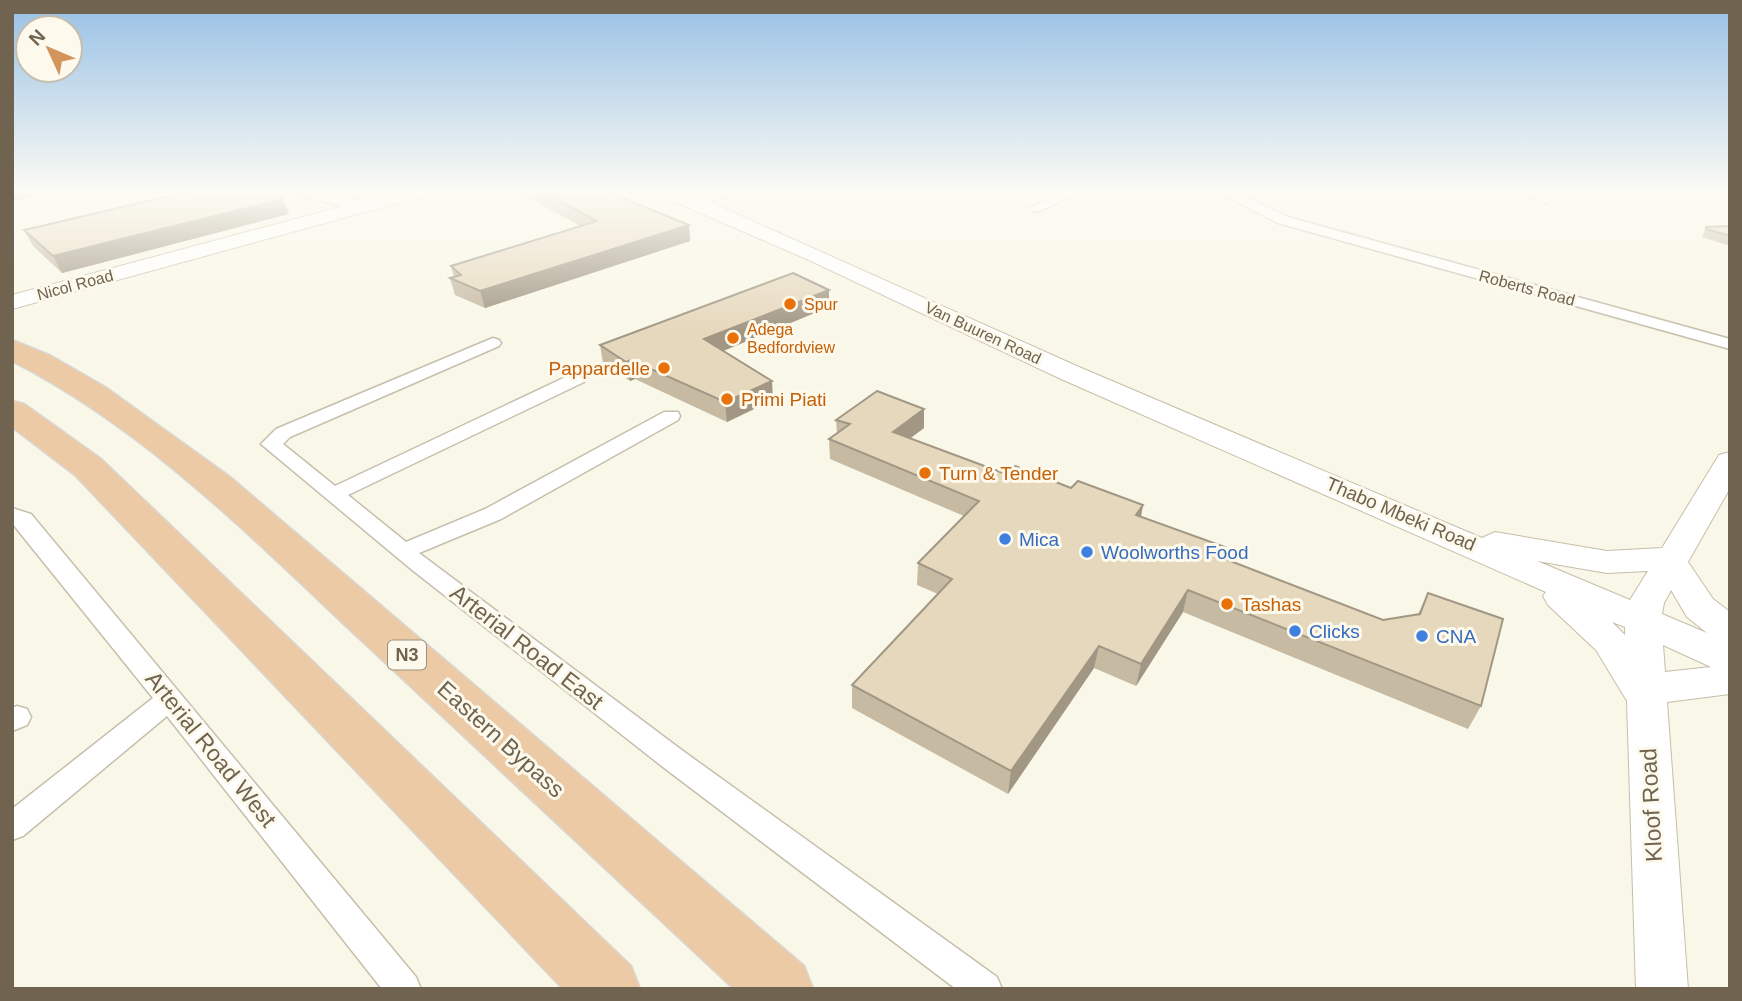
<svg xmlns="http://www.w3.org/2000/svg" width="1742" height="1001" font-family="Arial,sans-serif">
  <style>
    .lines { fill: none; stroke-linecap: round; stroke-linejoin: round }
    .minor-casing { stroke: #c7bfad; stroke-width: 3 }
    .tertiary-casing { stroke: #c7bfad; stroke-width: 3 }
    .secondary-casing { stroke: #c7bea9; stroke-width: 2 }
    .motorway-casing { stroke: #dad6d1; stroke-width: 3 }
    .minor { fill: #fff; fill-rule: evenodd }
    .tertiary { fill: #fff; fill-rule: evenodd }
    .secondary { fill: #fff; fill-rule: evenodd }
    .motorway { fill: #eccaa6; fill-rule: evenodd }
    .wall { fill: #c6baa3 }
    .shaded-wall { fill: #a19784 }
    .building { fill: #e6d8bd; stroke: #a19784; stroke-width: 2 }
    .food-dot { fill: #e8710a; stroke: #fdfaed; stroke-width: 2.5 }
    .shop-dot { fill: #3f7fe0; stroke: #fdfaed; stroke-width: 2.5 }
    .labels { text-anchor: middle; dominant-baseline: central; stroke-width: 6; stroke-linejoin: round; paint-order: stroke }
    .far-street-label { font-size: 16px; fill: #70634f; stroke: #fdfaed }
    .far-food-label { font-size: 16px; fill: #c56008; stroke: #fdfaed; text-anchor: start }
    .shield { fill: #fdfaed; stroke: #9a907e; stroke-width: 2 }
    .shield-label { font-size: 18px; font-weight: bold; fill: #70634f }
    .food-label { font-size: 19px; fill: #c56008; stroke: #fdfaed; text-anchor: start }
    .street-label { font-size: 19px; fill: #70634f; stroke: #fdfaed }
    .shop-label { font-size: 19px; fill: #366cbe; stroke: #fdfaed; text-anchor: start }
    .near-street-label { font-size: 23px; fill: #70634f; stroke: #fdfaed }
  </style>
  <rect width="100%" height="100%" fill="#f9f7e7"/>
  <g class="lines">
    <defs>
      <path id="minor" d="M721 191H740L695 207 689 203Z
        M1066 191H1083L1040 211 1036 212 1030 208Z
        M1216 191H1232L1288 217 1730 339V349L1278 223Z
        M1518 191H1536L1553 199 1547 203Z
        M493 338 499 340 501 343 499 346 290 437 283 444 335 486 572 374H584L587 378 584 382 348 495 406 542 485 509 664 412H678L680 416 678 420 501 519 419 553 683 751 997 977 1002 989H956L663 767 411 569 261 444 276 429Z
        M12 508 31 514 416 977 421 989H382L167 716 23 836 12 840V809L153 698 12 523Z
        M17 706 27 709 31 717 27 725 12 731V708Z"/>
      <path id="tertiary" d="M295 191H321L366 203 368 206 360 211 297 194Z"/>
      <path id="secondary" d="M400 191H430L427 195 12 309V295Z
        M656 191H681L723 208 1079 367 1482 538 1495 532 1607 551 1662 548 1719 455 1730 452V488L1688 562 1713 599 1730 612V694L1667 702 1688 989H1636L1627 701 1596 650 1548 605 1543 596 1546 592 1061 379 811 261 659 195ZM1537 561 1607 573 1648 571 1630 600ZM1671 590 1687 617 1707 633 1662 614 1664 603ZM1612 622 1625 627V635ZM1663 645 1711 667 1665 672Z"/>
      <path id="motorway" d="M12 340 51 356 105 387 230 477 804 966 813 989H734C610 873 486 757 362 641 253 539 147 430 12 361Z
        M12 401 24 404 101 459 631 966 640 989H563L75 475 12 427Z"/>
    </defs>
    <use href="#minor" class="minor-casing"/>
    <use href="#tertiary" class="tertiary-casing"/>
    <use href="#secondary" class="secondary-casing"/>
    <use href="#motorway" class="motorway-casing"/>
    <use href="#minor" class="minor"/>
    <use href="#tertiary" class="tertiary"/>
    <use href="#secondary" class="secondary"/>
    <use href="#motorway" class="motorway"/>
  </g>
  <path class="wall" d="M522 191H605L689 225 690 241 485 308 455 295 450 278 454 277 451 266 580 226 522 194Z
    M283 199 289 214 62 273 33 246 24 230Z
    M1730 226V246L1702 237 1706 227Z
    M829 290V307L723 351 773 400 727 422 635 379 630 381 603 363 600 345Z
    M836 420 924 428 910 438 1006 474 1143 505 1141 517 1221 558 1383 620 1418 614 1428 593 1481 706 1468 729 1183 612 1136 686 1094 668 1008 794 852 708V685L938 594 917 585 918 563 964 516 830 459 829 439 837 434Z"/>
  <path class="shaded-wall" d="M12 191H29L32 197 12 201Z
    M283 199 289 214 62 273 53 256Z
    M689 225 690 241 485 308 480 291Z
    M829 290V307L706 358 704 339Z
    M631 360 635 379 630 381 626 362Z
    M772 381 773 400 727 422 725 402Z
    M924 409V428L892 452 893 432Z
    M1143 505 1139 526 1136 515Z
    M1188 590 1183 612 1136 686 1141 664Z
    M1099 646 1094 668 1008 794 1011 771Z"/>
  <path class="building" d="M191 191H270L283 199 53 256 24 230Z
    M541 191H605L689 225 480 291 450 278 461 275 451 266 597 221Z
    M1730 226V236L1706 229V227Z
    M793 273 829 290 704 339 772 381 725 402 631 360 626 362 600 345Z
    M877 391 924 409 893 432 1006 474 1015 466 1071 488 1078 481 1143 505 1136 515 1225 547 1220 557 1383 620 1420 614 1428 593 1503 619 1481 706 1188 590 1141 664 1099 646 1011 771 852 685 952 579 918 563 979 501 829 439 850 424 836 420Z"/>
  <linearGradient id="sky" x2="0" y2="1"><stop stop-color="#97c0e5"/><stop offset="0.58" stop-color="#fcfbf4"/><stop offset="1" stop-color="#fcfbf4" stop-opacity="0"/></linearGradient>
  <rect width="1742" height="331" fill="url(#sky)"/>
  <g class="food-dot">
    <circle cx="790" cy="304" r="7"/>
    <circle cx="733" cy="338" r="7"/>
    <circle cx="664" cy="368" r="7"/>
    <circle cx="727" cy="399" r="7"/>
    <circle cx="925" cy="473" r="7"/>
    <circle cx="1227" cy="604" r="7"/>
  </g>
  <g class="shop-dot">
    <circle cx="1005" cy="539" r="7"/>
    <circle cx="1087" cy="552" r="7"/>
    <circle cx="1295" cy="631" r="7"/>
    <circle cx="1422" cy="636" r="7"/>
  </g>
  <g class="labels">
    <g class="far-street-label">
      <text transform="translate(75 285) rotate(-15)">Nicol Road</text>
      <text transform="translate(1527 288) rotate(15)">Roberts Road</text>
      <text transform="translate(983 333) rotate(25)">Van Buuren Road</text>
    </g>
    <g class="far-food-label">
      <text x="804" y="304">Spur</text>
      <text x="747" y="329">Adega<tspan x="747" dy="18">Bedfordview</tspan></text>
    </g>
    <rect class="shield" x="388" y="640.5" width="38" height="29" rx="5"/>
    <g class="shield-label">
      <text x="407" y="655">N3</text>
    </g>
    <g class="food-label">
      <text x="650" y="368" text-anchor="end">Pappardelle</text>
      <text x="741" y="399">Primi Piati</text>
      <text x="939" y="473">Turn &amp; Tender</text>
      <text x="1241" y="604">Tashas</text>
    </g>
    <g class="street-label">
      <text transform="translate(1401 514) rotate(23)">Thabo Mbeki Road</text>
    </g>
    <g class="shop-label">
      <text x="1019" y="539">Mica</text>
      <text x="1101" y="552">Woolworths Food</text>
      <text x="1309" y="631">Clicks</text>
      <text x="1436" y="636">CNA</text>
    </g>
    <g class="near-street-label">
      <text transform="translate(527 647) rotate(38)">Arterial Road East</text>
      <text transform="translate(501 739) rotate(42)">Eastern Bypass</text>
      <text transform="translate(211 749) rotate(51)">Arterial Road West</text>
      <text transform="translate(1651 805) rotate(-93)">Kloof Road</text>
    </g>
  </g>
  <rect width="1742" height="1001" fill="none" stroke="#70634f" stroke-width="28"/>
  <g transform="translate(49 49) rotate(314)"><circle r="33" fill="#fdfaed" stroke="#c5beae" stroke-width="2"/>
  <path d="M0-5L12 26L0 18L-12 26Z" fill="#d4955c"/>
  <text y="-10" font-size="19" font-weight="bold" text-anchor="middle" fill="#70634f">N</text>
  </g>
</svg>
